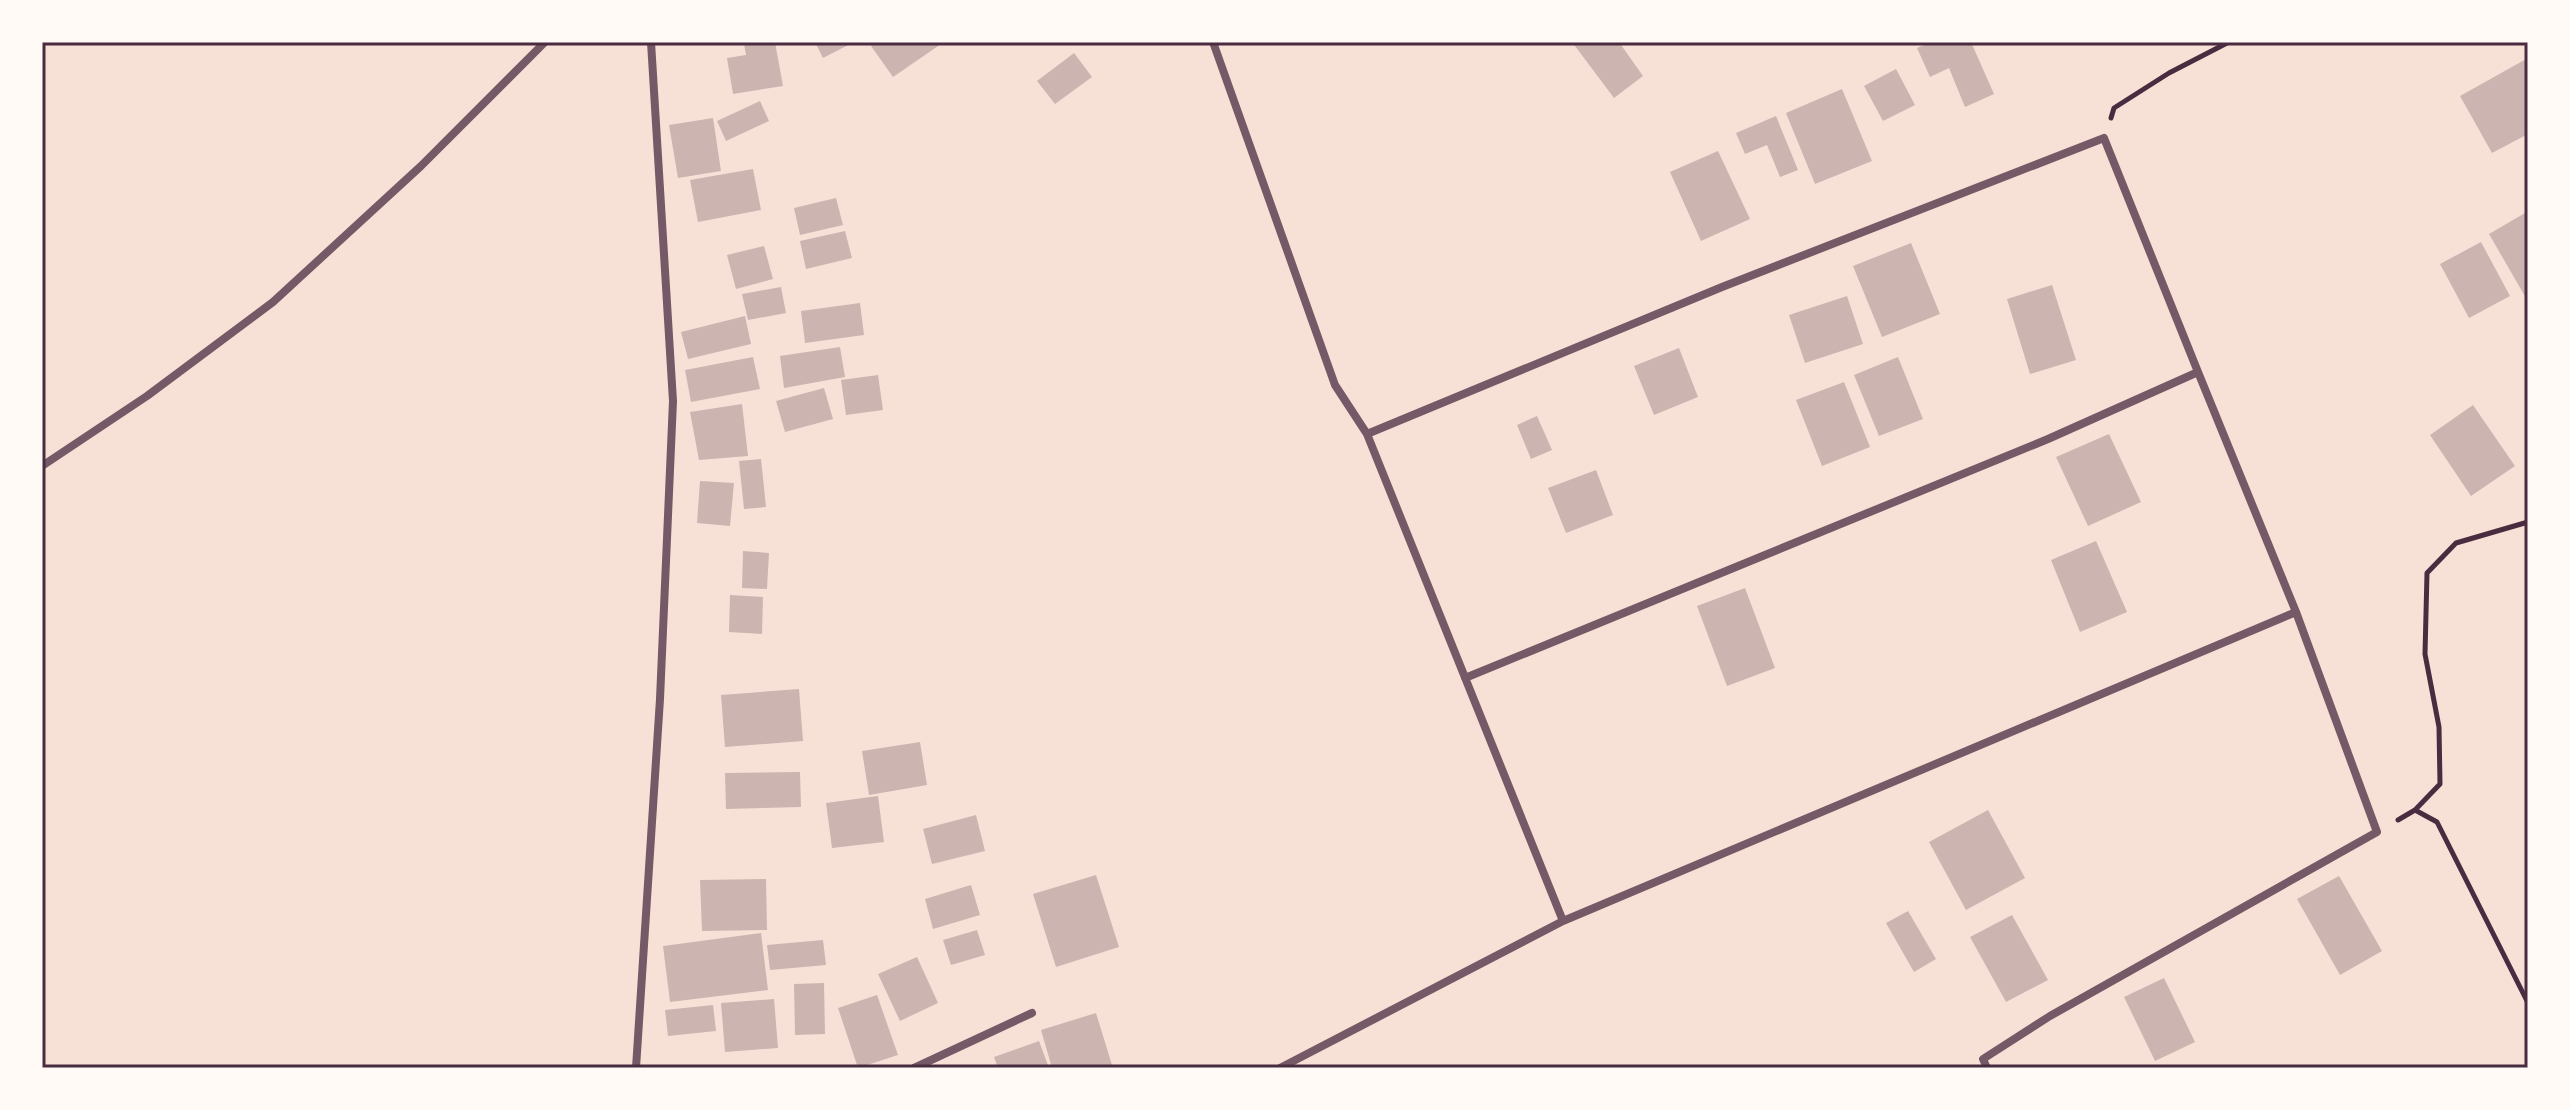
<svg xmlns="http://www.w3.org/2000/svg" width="2570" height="1110" font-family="Barlow,sans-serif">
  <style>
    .building { fill: #ccb4b1 }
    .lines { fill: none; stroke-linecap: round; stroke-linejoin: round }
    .path { stroke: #4a2c40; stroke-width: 5 }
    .minor { stroke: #755966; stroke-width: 8 }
    .neatline { fill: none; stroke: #4a2c40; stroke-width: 3 }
  </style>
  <rect width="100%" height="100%" fill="#f7e1d7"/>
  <path class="building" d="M755 42H775L783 86 733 94 727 58 746 55 744 44Z
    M815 42H854L823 58Z
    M877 42H944L893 77 871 46Z
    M1572 42H1619L1643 76 1614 98Z
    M1932 42H1971L1994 94 1965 107 1949 68 1930 77 1917 48Z
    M1074 53 1092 77 1055 104 1037 81Z
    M2528 58V134L2492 153 2460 96Z
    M1896 69 1915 105 1883 121 1864 86Z
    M1842 89 1872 161 1815 184 1786 113Z
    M760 101 769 121 726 141 717 121Z
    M1776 116 1798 170 1780 177 1767 145 1745 154 1736 133Z
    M713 118 721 171 678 178 669 125Z
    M1718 151 1750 219 1701 241 1670 172Z
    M753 169 761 210 698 222 690 180Z
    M836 198 843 225 800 235 794 208Z
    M2525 213 2528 218 2526 298 2489 234Z
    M845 231 852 258 806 269 800 241Z
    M2481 242 2510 296 2469 318 2440 264Z
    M1911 243 1940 314 1882 337 1853 266Z
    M764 246 773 279 736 289 727 255Z
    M2052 285 2076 360 2030 374 2007 299Z
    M781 287 786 313 748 320 742 294Z
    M1847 296 1863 344 1805 363 1789 315Z
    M860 303 864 335 805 343 801 311Z
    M745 316 751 344 688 359 681 332Z
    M840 347 845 377 784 388 780 356Z
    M1679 348 1698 397 1654 415 1634 366Z
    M753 357 760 389 691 402 685 370Z
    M1898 357 1923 419 1879 436 1854 375Z
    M878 375 883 410 846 415 841 380Z
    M1844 382 1870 447 1822 466 1796 400Z
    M824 388 833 419 785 432 776 401Z
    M742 404 748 456 699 460 690 412Z
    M2473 405 2515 466 2471 496 2430 435Z
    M1537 416 1552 450 1531 459 1517 425Z
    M2109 434 2141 502 2088 526 2056 457Z
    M761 459 766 507 744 509 739 461Z
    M1596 470 1613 515 1566 533 1548 488Z
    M700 481 734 483 730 526 697 523Z
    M2096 541 2127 612 2080 632 2051 560Z
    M743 551 769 553 767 589 742 588Z
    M1745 588 1775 668 1727 686 1697 606Z
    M730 595 763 597 762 634 729 632Z
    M799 689 803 741 725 747 721 695Z
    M920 742 927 785 869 795 862 751Z
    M800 772 801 807 726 809 725 773Z
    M878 796 884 842 832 848 826 803Z
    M1988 810 2025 878 1966 910 1929 842Z
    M976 815 985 851 932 864 923 829Z
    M1096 875 1119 947 1056 967 1033 894Z
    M2339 876 2382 951 2340 975 2297 899Z
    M766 879 767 930 702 931 700 880Z
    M971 885 980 915 933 929 925 899Z
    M1908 911 1936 959 1914 972 1886 923Z
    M2012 915 2048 980 2006 1002 1970 937Z
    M977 930 985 955 951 965 943 940Z
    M761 933 768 990 670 1002 663 946Z
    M823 940 826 965 770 970 767 945Z
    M917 957 938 1003 900 1021 878 974Z
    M2164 978 2195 1042 2155 1061 2124 997Z
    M824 983 825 1034 795 1035 794 984Z
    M877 995 898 1055 858 1068 838 1008Z
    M774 999 778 1048 725 1052 721 1003Z
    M713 1005 716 1031 668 1036 665 1010Z
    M1096 1013 1112 1065 1052 1068 1041 1030Z
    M1039 1041 1049 1068H998L994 1057Z"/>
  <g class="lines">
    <path class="path" d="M2111 118 2114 108 2169 73 2229 42
      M2415 810 2440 784 2439 727 2425 654 2427 573 2456 543 2528 522
      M2398 820 2415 810 2437 822 2528 1003"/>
    <path class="minor" d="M1213 42 1335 385 1367 434 1563 921 1280 1068
      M1367 434 1722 287 2104 138 2198 372
      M42 466 147 396 273 302 421 166 545 42
      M1465 678 2048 439 2198 372 2296 612 1563 921
      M636 1068 660 699 673 401 651 42
      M914 1068 1032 1013
      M1987 1068 1983 1059 2050 1016 2377 832 2296 612"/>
  </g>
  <rect width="2570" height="1110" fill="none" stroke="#fffaf5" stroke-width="88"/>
  <rect x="44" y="44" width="2482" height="1022" class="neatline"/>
</svg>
